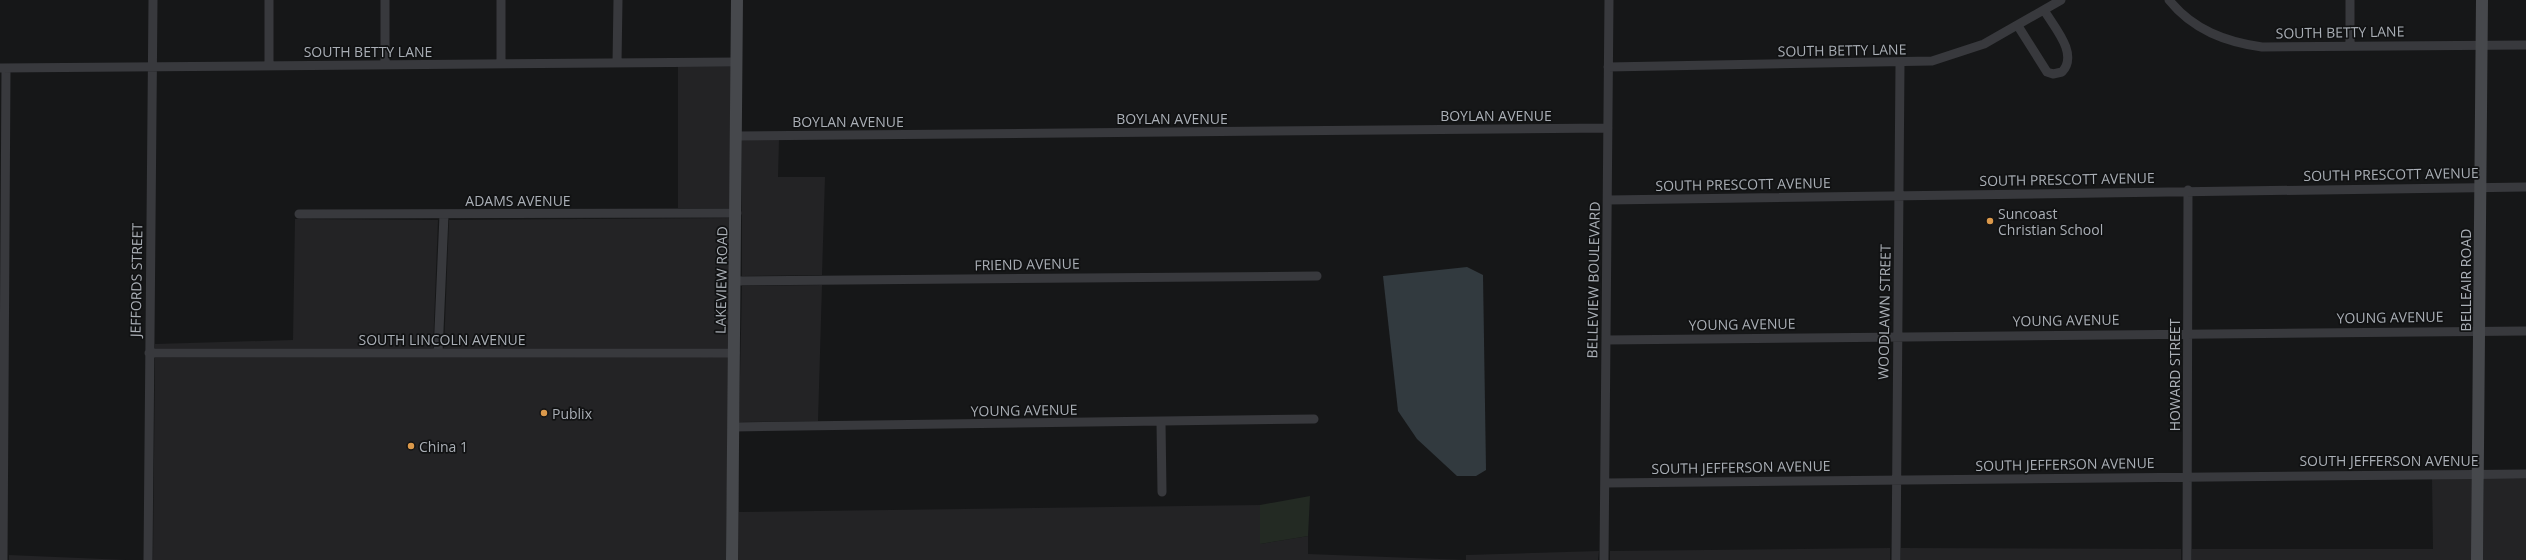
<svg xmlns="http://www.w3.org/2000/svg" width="2526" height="560" font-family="'Open Sans',sans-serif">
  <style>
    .built { fill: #232325 }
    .green { fill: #232a23 }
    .water { fill: #323a3f }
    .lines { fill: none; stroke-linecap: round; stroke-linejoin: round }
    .street { stroke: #38393d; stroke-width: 9 }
    .secondary { stroke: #46484c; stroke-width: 12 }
    .poi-dot { fill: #db994b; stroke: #111213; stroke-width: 1.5 }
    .labels { text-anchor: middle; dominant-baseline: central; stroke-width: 3.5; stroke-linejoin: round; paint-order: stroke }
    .street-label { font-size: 14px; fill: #aaafb6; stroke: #111213 }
    .poi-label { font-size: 14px; fill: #aaafb6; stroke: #111213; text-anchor: start }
  </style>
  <rect width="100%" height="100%" fill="#161718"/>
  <path class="built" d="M678 67H731V208H678Z
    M742 140H779L778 177H825L822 275 742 276Z
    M731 218 730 348H444L449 220Z
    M295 219 438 220 433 348H155V344L293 340Z
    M822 285 818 421 739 422 742 286Z
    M729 357 726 560H153L155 358Z
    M739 432V512L1260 505V544L1308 536V554L1466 560V555L1599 551 1598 560H737Z
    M2473 478 2472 560H2192V549H2433L2432 479Z
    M2484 478 2526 479V560H2483Z
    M1890 548V560H1610V551Z
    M1901 548 2181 549V560H1901Z
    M9 555 126 560H9Z"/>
  <path class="green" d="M1310 496 1308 536 1260 544V505Z"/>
  <path class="water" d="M1467 267 1483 275 1486 470 1476 476H1457L1417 439 1398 411 1383 276Z"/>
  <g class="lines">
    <path class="street" d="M2169 0C2193 30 2226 42 2262 47L2526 45
      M2350 0V46
      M2018 26 2047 72 2053 74 2062 72C2079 54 2054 27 2044 10
      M501 63V0
      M617 63 618 0
      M385 64V0
      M269 65V0
      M1608 67 1932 61 1984 44 2061 0
      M0 68 737 62
      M737 136 1608 128
      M1608 200 2526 187
      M299 214 737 213
      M736 281 1317 276
      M1606 340 2526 331
      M149 353H735
      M438 353 444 215
      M1161 422 1162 492
      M734 427 1314 419
      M1605 483 2526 474
      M3 560 6 68
      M148 560 153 0
      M1604 560 1609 0
      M1896 560 1900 64
      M2187 560 2188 190"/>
    <path class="secondary" d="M732 560 737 0
      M2477 560 2482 0"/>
  </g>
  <g class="poi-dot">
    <circle cx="1990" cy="221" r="4"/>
    <circle cx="544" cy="413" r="4"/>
    <circle cx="411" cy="446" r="4"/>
  </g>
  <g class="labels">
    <g class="street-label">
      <text transform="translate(2340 32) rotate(-1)">SOUTH BETTY LANE</text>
      <text transform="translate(1842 50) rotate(-1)">SOUTH BETTY LANE</text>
      <text x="368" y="51">SOUTH BETTY LANE</text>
      <text x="1496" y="115">BOYLAN AVENUE</text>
      <text x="1172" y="118">BOYLAN AVENUE</text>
      <text x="848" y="121">BOYLAN AVENUE</text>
      <text transform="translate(2391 174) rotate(-1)">SOUTH PRESCOTT AVENUE</text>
      <text transform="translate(2067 179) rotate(-1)">SOUTH PRESCOTT AVENUE</text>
      <text transform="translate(1743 184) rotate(-1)">SOUTH PRESCOTT AVENUE</text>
      <text x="518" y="200">ADAMS AVENUE</text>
      <text transform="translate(1027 264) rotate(-1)">FRIEND AVENUE</text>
      <text transform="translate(136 280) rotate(-89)">JEFFORDS STREET</text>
      <text transform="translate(721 280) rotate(-89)">LAKEVIEW ROAD</text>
      <text transform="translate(1593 280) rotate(-89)">BELLEVIEW BOULEVARD</text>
      <text transform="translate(2465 280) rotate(-90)">BELLEAIR ROAD</text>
      <text transform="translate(1884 312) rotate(-89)">WOODLAWN STREET</text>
      <text transform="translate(2390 317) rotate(-1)">YOUNG AVENUE</text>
      <text transform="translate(2066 320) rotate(-1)">YOUNG AVENUE</text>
      <text transform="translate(1742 324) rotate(-1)">YOUNG AVENUE</text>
      <text x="442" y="339">SOUTH LINCOLN AVENUE</text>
      <text transform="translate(2174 375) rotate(-90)">HOWARD STREET</text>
      <text transform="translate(1024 410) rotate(-1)">YOUNG AVENUE</text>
      <text x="2389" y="460">SOUTH JEFFERSON AVENUE</text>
      <text transform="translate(2065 464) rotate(-1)">SOUTH JEFFERSON AVENUE</text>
      <text transform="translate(1741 467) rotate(-1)">SOUTH JEFFERSON AVENUE</text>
    </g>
    <g class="poi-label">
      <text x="1998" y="213">Suncoast<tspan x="1998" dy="16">Christian School</tspan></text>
      <text x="552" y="413">Publix</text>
      <text x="419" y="446">China 1</text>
    </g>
  </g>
</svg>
